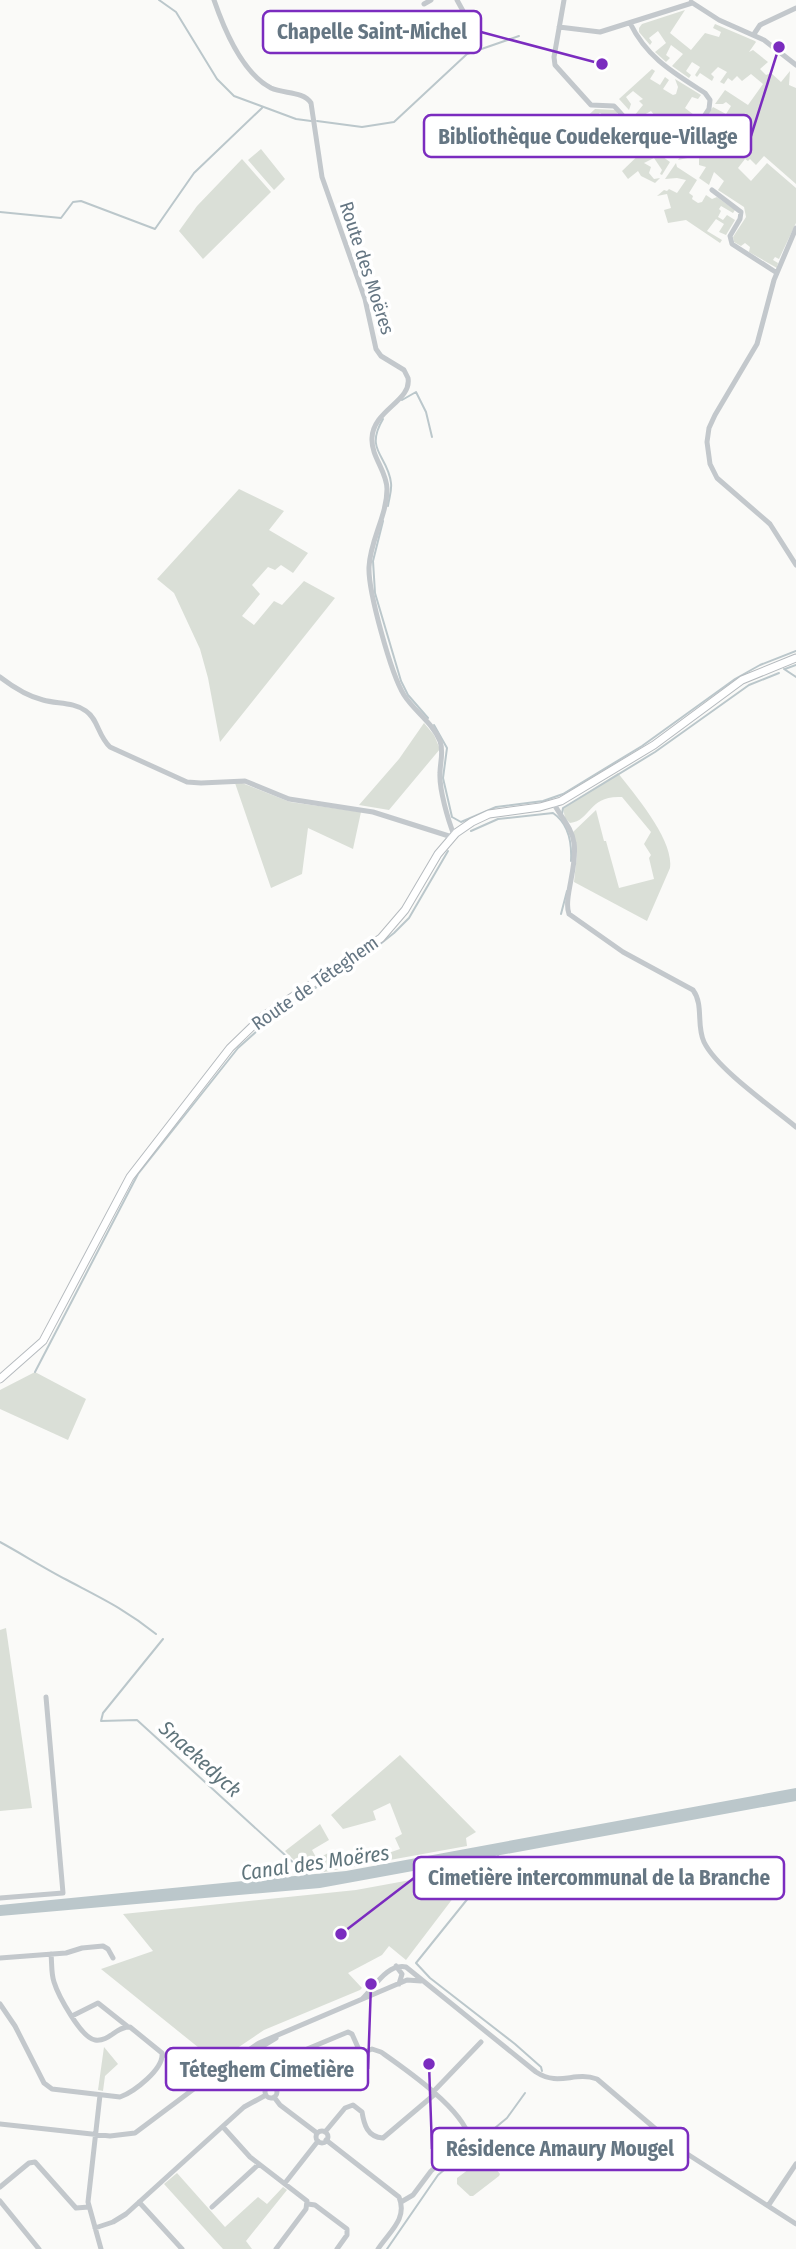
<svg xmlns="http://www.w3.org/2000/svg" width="796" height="2249" font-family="'Fira Sans Condensed',sans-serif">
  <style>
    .green { fill: #dadfd7 }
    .water { fill: #bbc7cb }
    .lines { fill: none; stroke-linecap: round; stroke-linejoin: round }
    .stream { stroke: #bbc7cb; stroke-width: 2 }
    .major-casing { stroke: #b5babe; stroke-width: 9 }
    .minor { stroke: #c3c8cc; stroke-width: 5 }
    .major { stroke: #fff; stroke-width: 7 }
    .labels { text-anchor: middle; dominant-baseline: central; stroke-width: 7; stroke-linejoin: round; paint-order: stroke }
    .street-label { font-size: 19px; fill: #657683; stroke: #fff }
    .water-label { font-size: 21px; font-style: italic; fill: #60757c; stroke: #fff }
    .leader { fill: none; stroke: #7b2cbf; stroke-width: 2.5 }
    .callout-dot { fill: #7b2cbf; stroke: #fff; stroke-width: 2.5 }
    .callout { fill: #fff; stroke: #7b2cbf; stroke-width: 2.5 }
    .callout-label { font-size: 21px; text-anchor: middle; font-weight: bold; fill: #657683 }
  </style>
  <rect width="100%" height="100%" fill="#fafaf8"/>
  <path class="green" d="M685 10 670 33 691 50 705 33 719 37 721 32 713 28 715 24 755 41 756 42 749 52 753 50 768 62 760 69 766 75 771 73 781 82 790 71 789 85 796 88V184L764 156 756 165 750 159 748 161 745 159 738 168 751 181 767 163 796 188V223L779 259 775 257 773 260 778 263 777 268 749 252 750 247 745 243 741 246 734 242 733 237 746 217 744 207 718 190 724 181 714 172 709 185 699 178 706 167 699 165V157L697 156 678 160 689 144 701 154 707 146 704 140 698 144 690 141 701 125 713 135 723 124 715 118 709 124 703 122 713 107 726 114 731 106 726 102 723 104H715L725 90 748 105 763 84 751 74 742 81 737 76 732 81 728 78 724 84 720 82 727 72 718 67 711 74 714 77 712 81 700 73 697 77 695 75 700 67 692 62 686 71 691 75 689 78 672 66 683 54 671 45 666 55 670 58 666 62 655 52 666 43 658 31 649 38 652 42 650 45 639 32V28L642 24Z
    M652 69 655 71 650 79 660 85 665 77 669 80 663 89 673 95 676 94 678 87 675 79 701 95 698 99 692 97 685 108 698 118 692 127 688 124 690 121 682 115 676 122 678 124 675 129 687 136 679 146 678 138 672 131 664 142 669 146 667 148 676 151 672 153 649 139 655 129H651L659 121 651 111 644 115 646 117 644 120 646 123 643 126 634 116 643 105 639 101 643 99 633 91 626 97 631 104 629 110 619 99Z
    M595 109 615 110 618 113 614 116 606 117 600 113 594 118 601 127 603 126 607 130 620 115 631 128 621 132 616 126 607 133 614 143H619L626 137 628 138 608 156 579 124Z
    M648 146 670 162 662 175 660 174 662 170 654 158 644 163 651 167 649 173 654 179 660 178 655 183 641 176 638 171 628 179 622 171Z
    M261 149 285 179 274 190 248 160Z
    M242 159 271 192 203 259 179 231 197 206Z
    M676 163 677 167 697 180 689 193 693 196 692 199 698 203 702 202 706 195 712 199 717 197 735 210 733 213 721 206 719 209 721 211 718 217 723 220 727 215 735 220 726 235 719 232 724 224 716 219 707 231 722 240 720 243 686 220 668 223 664 210 671 208 667 194 657 196 664 190 667 191 669 189 677 193 686 180 677 178 665 179Z
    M239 489 284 511 269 530 308 553 293 573 281 565 275 570 268 567 252 585 260 594 242 616 254 625 274 601 282 605 304 581 335 598 220 742 208 678 200 649 174 593 157 579Z
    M424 723 434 735 440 749 389 810 359 805 399 759Z
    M618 773C635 795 674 840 670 868L647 921 574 882 577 854 573 832 596 810 604 841H606L619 888 654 879 649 858 651 855 644 844 651 832 622 797C588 795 592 820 570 823L565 818 563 808Z
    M235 783H242L290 802 361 812 353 849 308 828 302 874 271 888Z
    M35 1372 86 1399 68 1440 0 1409V1390Z
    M6 1628 32 1808 0 1811V1630Z
    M400 1755 476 1832 466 1838 467 1846 318 1873C303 1872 295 1861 285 1851L320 1824 329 1840 312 1850 317 1859 330 1852 335 1857 341 1854 346 1860 366 1849 371 1859 400 1849 395 1838 402 1834 390 1803 373 1811 376 1820 343 1829 331 1815Z
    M476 1868 406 1960 389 1946 382 1955 348 1973 362 1988 360 1990 264 2030 218 2061 214 2060 101 1969 153 1951 123 1914 356 1890Z
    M104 2047 118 2064 105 2076 103 2091 98 2090Z
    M484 2158H487L500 2174 499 2176 473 2196H470L457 2184V2178Z
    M177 2173 225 2227 258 2197 267 2204 283 2187 287 2190 246 2241 252 2249H223L164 2184Z"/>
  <path class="water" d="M796 1788V1801L320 1888 0 1916V1905L346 1871Z"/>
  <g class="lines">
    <path class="stream" d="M159 0 176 12 217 79 234 96 296 119 311 121
      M317 121 362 127 394 122 467 54 519 36
      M0 212 61 218 73 202 81 201 155 229 194 173 262 108
      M402 400 416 392 426 412 432 437
      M383 419C364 451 388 455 391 483 392 491 389 498 388 506
      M383 521 373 561 375 593 401 681 408 695 428 718
      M784 669 796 677
      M785 669 796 665
      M434 725 447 748 443 778 452 817 461 822 496 807 543 801 563 794 642 746 735 679 760 665 796 651
      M562 814 563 808 655 752 749 685 779 673
      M471 831 498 819 553 813C569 824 572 843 571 861
      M561 914 567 891
      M35 1372 138 1174 238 1048 278 1012 364 957 394 933 409 918 448 851
      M0 1542C22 1554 44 1568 67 1580 101 1598 125 1609 156 1634
      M163 1639 103 1713 101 1721 137 1720 308 1876
      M498 1856V1861L416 1963 430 1978 515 2044 541 2067 542 2071
      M387 2249 438 2175 507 2118 525 2093"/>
    <defs>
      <path id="major" d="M0 1379 43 1341 130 1177 230 1048 262 1017 381 938 405 910 438 854 456 833 472 822 489 814 540 807 561 801 654 745 742 680 796 658"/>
    </defs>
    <use href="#major" class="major-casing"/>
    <path class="minor" d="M214 0C224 29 242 73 271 88 284 94 303 91 311 103L322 177 365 299 376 349 381 356 404 370 408 378C412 401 373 410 372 438 371 457 387 471 387 489 387 516 370 540 369 567 368 591 391 674 404 695 414 711 433 723 440 741 444 752 440 762 440 773 439 789 448 820 454 835
      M457 0 474 31
      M564 0 554 57 555 65 591 105 614 106C628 119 659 167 680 153L709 109 710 100 705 93C674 73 647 58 630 23
      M691 2 719 20 764 40 796 65
      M424 4 431 0
      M559 27 600 32 692 3
      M754 34 760 25 796 8
      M712 190 741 212 740 219 730 236 732 244 777 273
      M796 228 774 280 757 344 715 415 709 428 707 442 710 464 717 478 770 524 796 565
      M0 677C13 687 27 696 43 700 57 704 74 702 86 711 98 719 98 736 110 747L187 782 201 783 245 781 289 799 373 812 452 837
      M554 804C561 817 572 828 574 843 578 865 563 899 569 914L623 952 693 990C704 1005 696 1025 704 1042 717 1069 772 1107 796 1127
      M0 1898 63 1893 46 1697
      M0 1958 66 1953 82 1948 103 1946 108 1949 113 1958
      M396 1966 402 1974 399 1984
      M362 1999C374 1988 387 1963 406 1967L536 2072C559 2087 574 2071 597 2079L678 2148 796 2224
      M0 2004 15 2026 44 2083 52 2089 120 2097C134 2092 164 2069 162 2053L130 2027C116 2026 110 2042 95 2040 81 2038 58 1995 54 1982 51 1973 52 1963 51 1954
      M72 2016 98 2003 127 2026
      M247 2054 268 2086
      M163 2055 171 2056 180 2064
      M222 2071 276 2038
      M303 2076 296 2058 300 2052 348 2032 352 2034 360 2052
      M265 2092a6 6 0 1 1 12 0a6 6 0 1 1-12 0Z
      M276 2088 372 2049 381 2052C405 2069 462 2108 469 2137L431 2171 413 2195 401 2202
      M433 2092 481 2042
      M100 2095 88 2202 101 2249
      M274 2097 280 2105 317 2133
      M0 2124 110 2136 135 2133 219 2070 259 2043 407 1980 421 1981
      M223 2127 250 2157 307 2201 306 2209 276 2249
      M316 2137a6 6 0 1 1 12 0a6 6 0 1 1-12 0Z
      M325 2132 345 2108 353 2105 362 2112C364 2124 367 2137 383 2138L435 2094
      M326 2140 399 2197C408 2219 389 2232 378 2249
      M285 2183 318 2141
      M0 2187 29 2163 35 2162 76 2208 89 2207
      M0 2201 39 2249
      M139 2202 182 2249
      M308 2204 315 2205 347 2229V2235L337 2249
      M768 2206 796 2164
      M212 2207 259 2164
      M95 2228 113 2222 126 2214 244 2107 266 2095"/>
    <use href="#major" class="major"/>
  </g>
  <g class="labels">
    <g class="street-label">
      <text transform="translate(367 268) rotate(72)">Route des Moëres</text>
      <text transform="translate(315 983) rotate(-35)">Route de Téteghem</text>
    </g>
    <g class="water-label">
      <text transform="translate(200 1759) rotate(42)">Snaekedyck</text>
      <text transform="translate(315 1863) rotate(-8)">Canal des Moëres</text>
    </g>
  </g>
  <path class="leader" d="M602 64L481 32M779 47L751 136M341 1934L414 1878M371 1984L368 2069M429 2064L432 2149"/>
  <g class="callout-dot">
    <circle cx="602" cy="64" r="7"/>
    <circle cx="779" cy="47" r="7"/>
    <circle cx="341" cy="1934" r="7"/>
    <circle cx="371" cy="1984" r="7"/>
    <circle cx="429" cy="2064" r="7"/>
  </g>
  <g class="callout">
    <rect x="263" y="11" width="218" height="42" rx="7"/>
    <rect x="424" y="115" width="327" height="42" rx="7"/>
    <rect x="414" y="1857" width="370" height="42" rx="7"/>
    <rect x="166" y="2048" width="202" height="42" rx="7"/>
    <rect x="432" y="2128" width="256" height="42" rx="7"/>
  </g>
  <g class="callout-label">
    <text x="372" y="39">Chapelle Saint-Michel</text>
    <text x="588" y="144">Bibliothèque Coudekerque-Village</text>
    <text x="599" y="1885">Cimetière intercommunal de la Branche</text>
    <text x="267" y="2077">Téteghem Cimetière</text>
    <text x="560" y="2156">Résidence Amaury Mougel</text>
  </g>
</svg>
